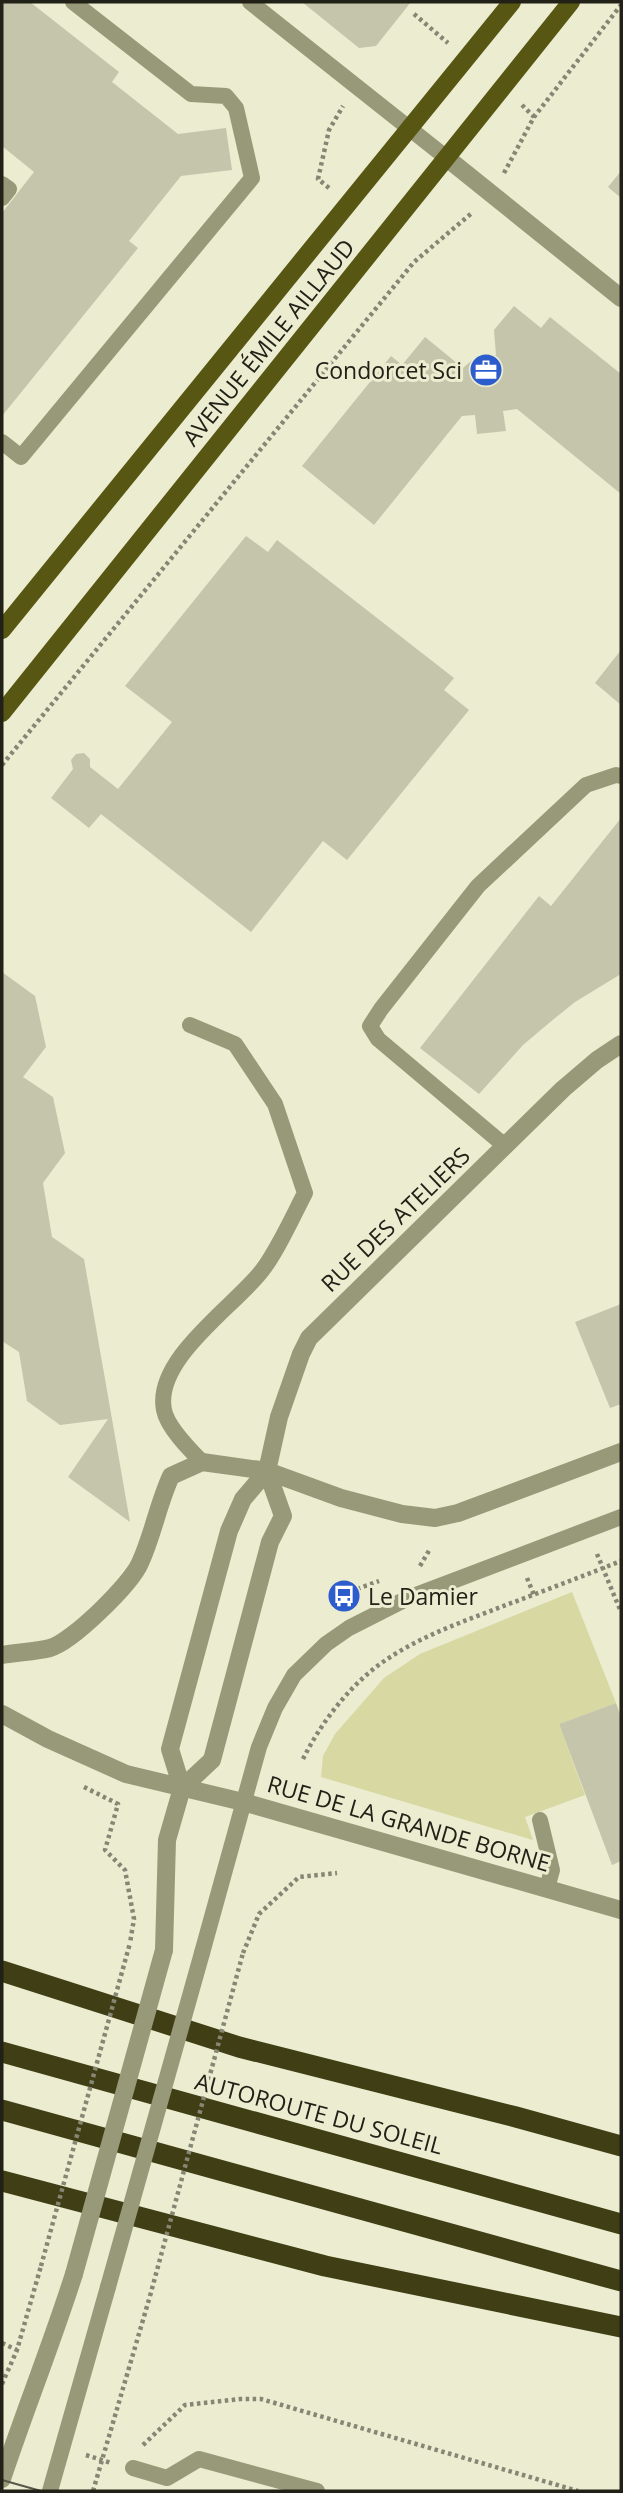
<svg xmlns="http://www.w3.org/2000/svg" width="623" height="2493" font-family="'Open Sans',sans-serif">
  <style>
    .green { fill: #d7d8a2 }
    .building { fill: #c5c5ab }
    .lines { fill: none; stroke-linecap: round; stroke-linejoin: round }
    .path { stroke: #858673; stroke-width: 4.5; stroke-dasharray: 3.5 3.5; stroke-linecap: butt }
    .service { stroke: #989979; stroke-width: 16 }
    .minor { stroke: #989979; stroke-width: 18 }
    .primary { stroke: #585613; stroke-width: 18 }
    .motorway { stroke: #3f3e14; stroke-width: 21 }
    .tram { stroke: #565748; stroke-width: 2 }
    .path-bridge { stroke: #858673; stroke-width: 4.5; stroke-dasharray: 3.5 3.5; stroke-linecap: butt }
    .service-bridge { stroke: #989979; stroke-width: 16 }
    .minor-bridge { stroke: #989979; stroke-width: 18 }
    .labels { text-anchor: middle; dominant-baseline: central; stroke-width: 6; stroke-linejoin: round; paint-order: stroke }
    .street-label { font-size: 23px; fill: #212117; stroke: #ebecd0 }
    .poi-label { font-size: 23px; fill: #212117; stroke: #ebecd0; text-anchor: end }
  </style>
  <rect width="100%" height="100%" fill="#ebecd0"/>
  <path class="green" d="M572 1592 616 1703 559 1724 585 1795 525 1817 533 1840 321 1777 323 1756 335 1734 384 1678 420 1654Z"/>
  <path class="building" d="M2 2H30L119 72 112 82 178 134 226 128 232 170 181 176 129 241 138 248 2 416V213L34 172 2 146Z
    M302 2H411L376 46 359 48Z
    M621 171V198L608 187Z
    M514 306 541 328 550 317 621 374V494L517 409 503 411 506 431 477 434 475 415 462 416 374 525 302 466 391 356 402 365 425 337 463 368 478 355H496L494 330Z
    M246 536 268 552 277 540 454 678 444 690 469 710 347 860 323 841 251 932 101 814 89 828 51 798 73 769 71 760 76 754 84 753 90 759V767L118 789 172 722 125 686Z
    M621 650V705L595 683Z
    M621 818V974L575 1002 549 1023 523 1045 479 1094 420 1048 539 896 551 906Z
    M2 972 35 996 46 1047 23 1077 53 1097 65 1153 43 1183 52 1237 84 1259 130 1522 68 1477 108 1419 60 1425 27 1401 19 1352 2 1341Z
    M621 1304V1404L610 1408 575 1322Z
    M616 1703 621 1717V1861L612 1865 559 1724Z"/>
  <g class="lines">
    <path class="path" d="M414 14 448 43
      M522 105 534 117
      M504 173 534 117 621 5
      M329 188 318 179 329 130 343 106
      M2 765 414 262 473 212
      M597 1554 621 1612
      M420 1566 430 1549
      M527 1578 534 1595
      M357 1589 379 1581
      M303 1759C318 1729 338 1701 363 1678 402 1642 457 1624 506 1605 544 1591 583 1576 621 1561
      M84 1787 118 1804 105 1850 125 1870 134 1919 130 1943
      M243 1953 259 1914 299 1877 337 1873
      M2 2343 17 2350
      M2 2384 17 2350 41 2266
      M143 2445 185 2405 240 2399H261L578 2491
      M86 2455 111 2463
      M93 2491 150 2296"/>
    <path class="service" d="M250 2 448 159
      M2 184 9 189 2 198
      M2 442 21 457 252 178 236 108 226 96 191 94 73 2
      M190 1025 235 1044 275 1104 305 1193C293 1216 276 1254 260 1273 232 1308 154 1360 164 1410 167 1427 190 1450 202 1462
      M505 1146 378 1039 370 1026 381 1009 478 886 586 785 616 775 621 776
      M540 1820 552 1870 547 1888
      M202 1953 259 1747 275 1708 294 1675 326 1644 349 1628 408 1598 621 1517
      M133 2468 167 2478 199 2459 317 2491
      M50 2491 108 2287"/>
    <path class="minor" d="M448 159 621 298
      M2 1655C17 1652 35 1652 50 1648 72 1642 131 1584 140 1563 153 1535 158 1504 171 1476L202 1462 267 1471 341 1498 402 1514 435 1518 458 1513 621 1452
      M2 1714 48 1739 126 1774 243 1802 621 1910
      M182 1788 170 1749 229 1531 243 1499 267 1471 279 1417 301 1354 309 1338 563 1089 597 1060 621 1044
      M164 1950 167 1840 182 1788 212 1760 270 1542 283 1516 267 1471
      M2 2479C25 2410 52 2343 74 2274"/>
    <path class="primary" d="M2 630 512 2
      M2 713 571 2"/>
    <path class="motorway" d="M2 1971 239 2047 516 2117 621 2146
      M2 2052 621 2224
      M2 2110 621 2281
      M2 2181 325 2266 621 2327"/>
    <path class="tram" d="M2 2480 41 2491"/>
    <path class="path-bridge" d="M41 2266 130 1943
      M150 2296 243 1953"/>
    <path class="service-bridge" d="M108 2287 202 1953"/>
    <path class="minor-bridge" d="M74 2274 164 1950"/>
  </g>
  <defs>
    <symbol id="office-disc" viewBox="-11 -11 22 22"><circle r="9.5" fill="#2d5dcc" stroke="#ebecd0"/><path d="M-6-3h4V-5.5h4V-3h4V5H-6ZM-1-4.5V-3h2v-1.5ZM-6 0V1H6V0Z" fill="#fff"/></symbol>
    <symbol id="bus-disc" viewBox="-11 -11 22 22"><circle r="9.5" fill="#2d5dcc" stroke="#ebecd0"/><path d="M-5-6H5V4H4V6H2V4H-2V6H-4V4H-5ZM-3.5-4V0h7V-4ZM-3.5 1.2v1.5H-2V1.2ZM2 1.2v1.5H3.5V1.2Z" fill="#fff"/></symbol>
  </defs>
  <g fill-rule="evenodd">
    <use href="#office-disc" x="467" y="351" width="38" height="38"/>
    <use href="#bus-disc" x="325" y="1577" width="38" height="38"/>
  </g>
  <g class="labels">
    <g class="street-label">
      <text transform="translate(268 342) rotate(-51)">AVENUE ÉMILE AILLAUD</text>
      <text transform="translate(395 1219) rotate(-44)">RUE DES ATELIERS</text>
      <text transform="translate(409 1823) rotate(16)">RUE DE LA GRANDE BORNE</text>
      <text transform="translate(319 2113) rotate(15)">AUTOROUTE DU SOLEIL</text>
    </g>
    <g class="poi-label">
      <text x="462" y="370">Condorcet Sci</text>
      <text x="368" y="1596" text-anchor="start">Le Damier</text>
    </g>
  </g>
  <rect width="623" height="2493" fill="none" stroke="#212117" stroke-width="7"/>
</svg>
